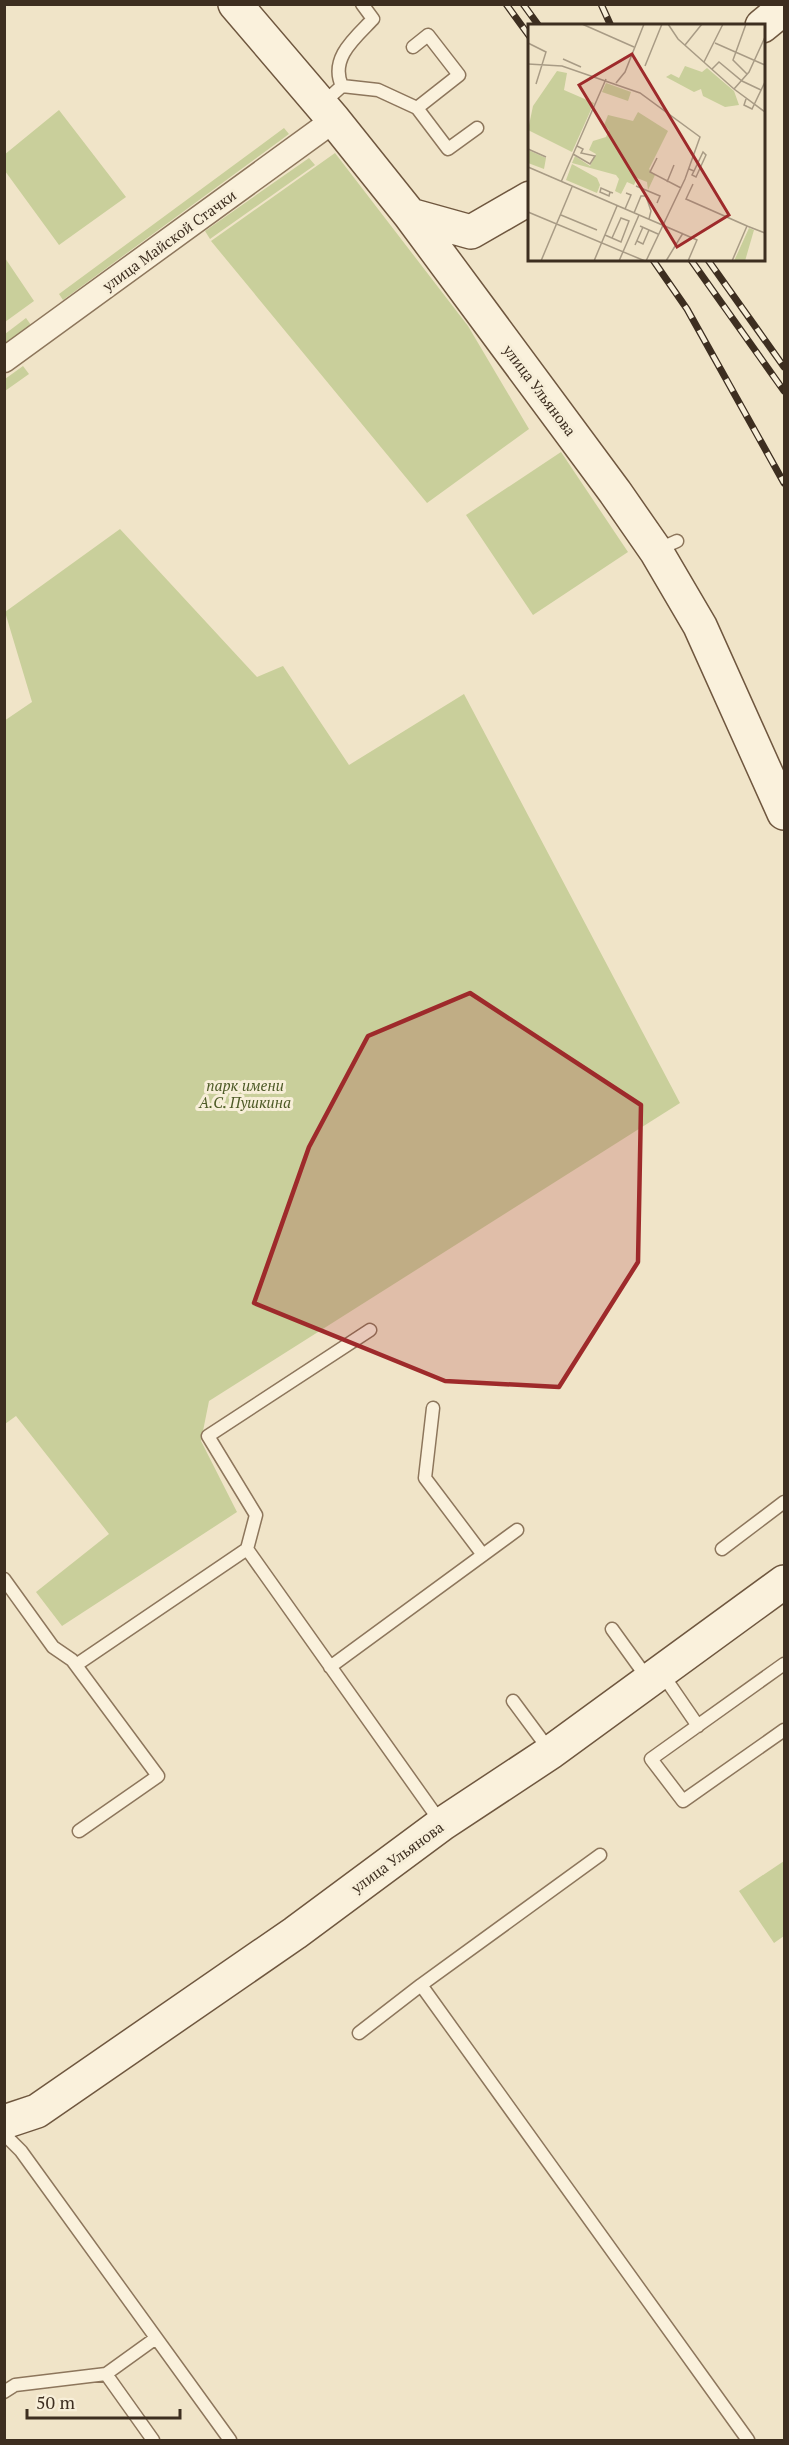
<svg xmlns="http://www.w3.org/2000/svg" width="789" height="2445" font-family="'PT Serif',serif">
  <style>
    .green { fill: #c9cf9b }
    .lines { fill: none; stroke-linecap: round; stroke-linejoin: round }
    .lane-casing { stroke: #8d765c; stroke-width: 15 }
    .street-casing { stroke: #8d765c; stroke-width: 27 }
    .secondary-casing { stroke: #6f573f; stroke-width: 36 }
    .lane { stroke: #faf1dc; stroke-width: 12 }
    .street { stroke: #faf1dc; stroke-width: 24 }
    .secondary { stroke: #faf1dc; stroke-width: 33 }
    .rail-casing { stroke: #3d2e20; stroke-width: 7 }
    .rail { stroke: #f7eed8; stroke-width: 4.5; stroke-dasharray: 14; stroke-linecap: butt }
    .marked { fill: #9e2a2b; fill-opacity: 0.2; stroke: #9e2a2b; stroke-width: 4.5; stroke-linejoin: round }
    .labels { text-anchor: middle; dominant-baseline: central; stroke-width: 6; stroke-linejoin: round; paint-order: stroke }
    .street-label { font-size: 15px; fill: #3d2e20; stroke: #f7eed8 }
    .park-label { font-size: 15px; font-style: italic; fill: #4d5a26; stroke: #f7eed8 }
    .inset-road { fill: none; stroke: #a89b85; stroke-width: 1.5 }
    .view { fill: #9e2a2b; fill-opacity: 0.15; stroke: #9e2a2b; stroke-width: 3 }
    .inset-edge { fill: none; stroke: #3d2e20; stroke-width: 3 }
  </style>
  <rect width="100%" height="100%" fill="#f0e4c8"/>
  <path class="green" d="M59 110 126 197 59 245 5 171 4 155Z
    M284 128 289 134 63 300 59 294Z
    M335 153 468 326 529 429 427 503 211 241Z
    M309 158 315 165 210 239 205 231Z
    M5 258 34 301 5 322H4Z
    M26 318 31 325 5 344V334Z
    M23 366 29 374 5 391V379Z
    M561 452 628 552 533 615 466 515Z
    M120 529 257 677 283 666 349 765 464 694 680 1103 209 1401 201 1441 237 1512 62 1626 36 1592 109 1534 16 1416 5 1424 4 721 32 702 5 612Z
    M784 1861V1936L774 1943 739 1891Z"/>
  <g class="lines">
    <defs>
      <path id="lane" d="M342 86 378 90 417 108 459 75 428 35 413 47
        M323 103 342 86C329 58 356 37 373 19L362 4
        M417 108 448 149 477 128
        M657 550 677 541
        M433 1408 425 1478 483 1555
        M247 1549 442 1824
        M722 1549 784 1502
        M4 1579 53 1647 72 1660 158 1776 79 1831
        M612 1629 648 1679
        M784 1664 651 1759 683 1801 784 1730
        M76 1665 247 1549 256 1515 208 1436 370 1330
        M330 1667 517 1530
        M661 1672 698 1726
        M513 1701 550 1751
        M600 1855 421 1985 748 2440
        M359 2033 421 1985
        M4 2134 21 2151 230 2440
        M106 2374 153 2440
        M4 2392 15 2385 106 2374 156 2338"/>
      <path id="street" d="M4 360 334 120"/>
      <path id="secondary" d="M235 4 334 120 410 215 615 492 656 551 700 626 784 813
        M762 26 784 8
        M410 215 471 232 530 198
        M4 2122 37 2111 295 1933 442 1824 551 1752 784 1582"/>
    </defs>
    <use href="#lane" class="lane-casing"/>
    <use href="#street" class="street-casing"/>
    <use href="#secondary" class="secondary-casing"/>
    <use href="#lane" class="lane"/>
    <use href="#street" class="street"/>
    <use href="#secondary" class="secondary"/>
    <defs>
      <path id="rail" d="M506 4 530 37
        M523 4 539 26
        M601 4 611 26
        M653 260 687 309 784 483
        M691 260 784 391
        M708 260 784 367"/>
    </defs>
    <use href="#rail" class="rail-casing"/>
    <use href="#rail" class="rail"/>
  </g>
  <path class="marked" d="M470 993 641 1105 638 1262 559 1387 445 1381 254 1303 309 1147 368 1036Z"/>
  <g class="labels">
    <g class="street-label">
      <text transform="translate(169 240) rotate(-36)">улица Майской Стачки</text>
      <text transform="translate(540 390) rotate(53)">улица Ульянова</text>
      <text transform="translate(397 1857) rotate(-36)">улица Ульянова</text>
    </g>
    <g class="park-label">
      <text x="245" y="1085">парк имени<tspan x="245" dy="17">А.С. Пушкина</tspan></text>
    </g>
  </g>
  <g transform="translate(528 24)">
    <rect width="237" height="237" fill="#f0e4c8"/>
    <path d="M157 42 174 48 179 44 206 67 211 81 197 83 175 72 173 65 166 68 138 53 143 50 151 54ZM29 47 39 49 36 66 66 79 44 128 0 106 5 82ZM78 59 103 68 100 77 74 68ZM110 88 140 107 121 145 127 151 120 166 119 158 109 154 106 161 99 158 93 170 87 167 91 155 88 151 44 139 47 132 62 142 68 130 61 126 65 117 78 113 81 106 76 101 80 91 105 97ZM0 126 18 134 16 145 0 139ZM44 140 69 154 72 161 69 169 38 156ZM221 204 226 206 217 237H206Z" fill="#c9cf9b"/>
    <path class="inset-road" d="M54 0 106 23M140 0 150 15 206 65 237 88M218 0 205 36 219 50M0 19 18 28 8 60M187 19 237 41M157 21 174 0M35 35 53 43M176 38 195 0M0 40 34 42 112 69 172 113 157 155 118 237M117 42 134 0M184 45 191 38 214 57 233 66M88 59 97 48 116 0M206 65 221 48 237 13M218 75 216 81 224 85 237 58M0 125 18 133M45 130 62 140 67 132 53 129 55 125 49 122M129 134 122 148 153 164M0 143 169 216 160 237M161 145 166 147 175 128 178 131 168 153 164 151 166 147M33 158 78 55M139 158 146 141M165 160 158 175 219 202 204 237M108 162 132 172 129 179M82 168 81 172 72 168 73 164 82 168 85 169M97 185 103 171 98 169M0 188 117 237M106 189 113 172H118L123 187 121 195M33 191 69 206M112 202 130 210M219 202 237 209M77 211 93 218 101 197 93 194 84 214M109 217 115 220 121 206M107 221 115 203M13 237 44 163M66 237 89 182M91 237 111 191M138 237 155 209"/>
    <path class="view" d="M104 30 201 191 149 223 51 61Z"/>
    <rect width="237" height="237" class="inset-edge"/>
  </g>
  <rect width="789" height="2445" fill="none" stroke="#3d2e20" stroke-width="12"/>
  <path d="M27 2409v9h153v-9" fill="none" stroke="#3d2e20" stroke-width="3"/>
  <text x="36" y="2409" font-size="18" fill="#3d2e20" stroke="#f7eed8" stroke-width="4.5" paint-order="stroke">50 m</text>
</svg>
